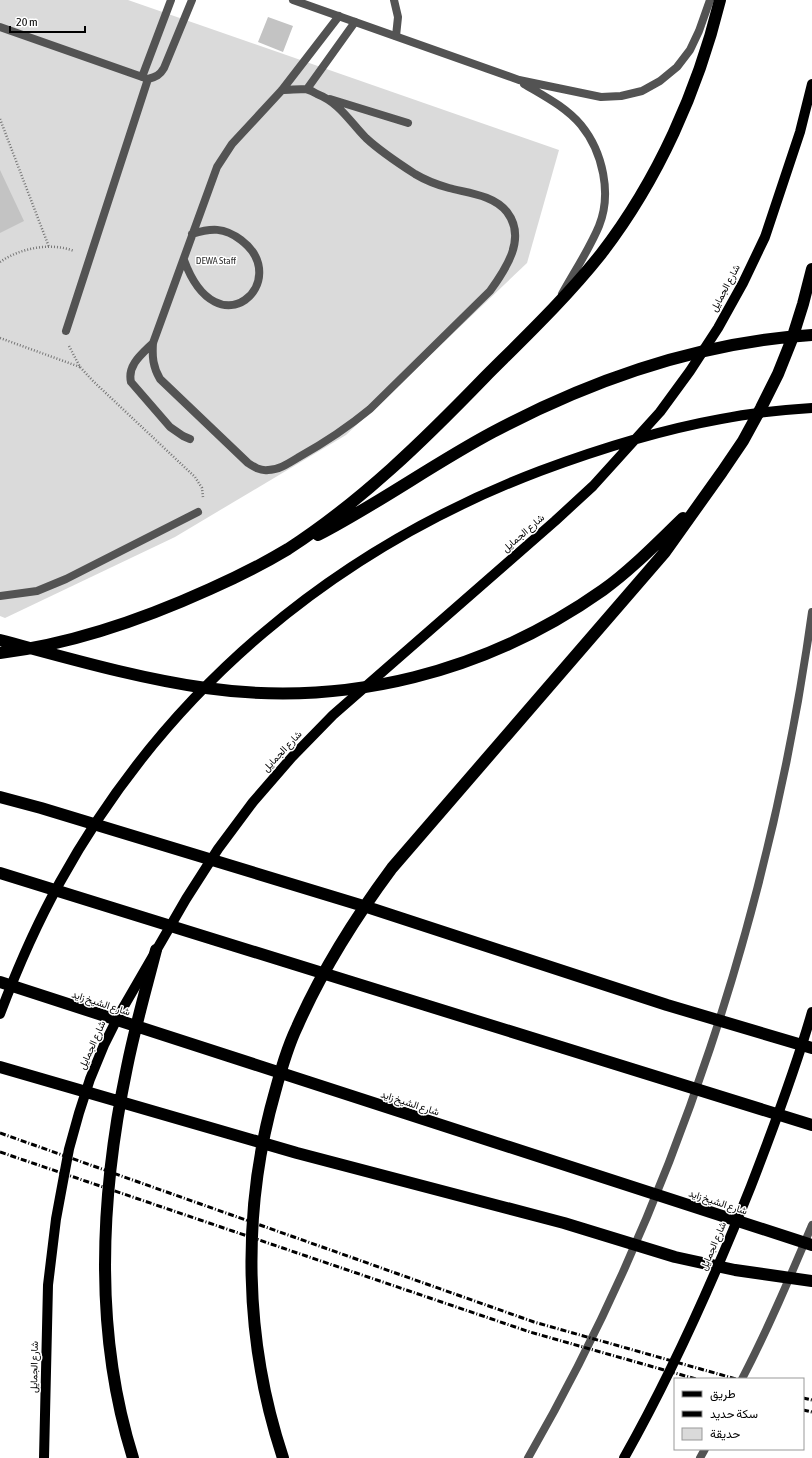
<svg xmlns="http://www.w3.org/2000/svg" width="812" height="1458" font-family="'Asap Condensed',Vazirmatn,sans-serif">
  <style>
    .green { fill: #dadada }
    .building { fill: #c3c3c3 }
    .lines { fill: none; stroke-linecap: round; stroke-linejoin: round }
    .path { stroke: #757575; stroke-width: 2.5; stroke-dasharray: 1 2; stroke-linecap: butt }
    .service { stroke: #535353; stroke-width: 8 }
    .minor { stroke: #535353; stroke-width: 8 }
    .tertiary { stroke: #535353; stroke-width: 8 }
    .primary { stroke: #000; stroke-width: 10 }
    .motorway { stroke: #000; stroke-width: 12 }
    .rail { stroke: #000; stroke-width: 3; stroke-dasharray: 6 2 1 2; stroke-linecap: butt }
    .labels { text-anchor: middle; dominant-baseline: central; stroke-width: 3; stroke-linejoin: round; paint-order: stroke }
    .park-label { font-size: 10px; fill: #313131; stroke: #fff }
    .street-label { font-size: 10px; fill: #000; stroke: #fff }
  </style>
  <rect width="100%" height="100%" fill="#fff"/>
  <path class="green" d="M0 0H128L559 150 527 263 346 435 175 537 5 618 0 616Z"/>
  <path class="building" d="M268 17 293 26 283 52 258 42Z
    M0 170 24 221 0 233Z"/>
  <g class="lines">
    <path class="path" d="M0 119 49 247
      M0 262C20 248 51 242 74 251
      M0 338 80 367
      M69 346 80 367 93 381 195 477 202 488 203 497"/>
    <path class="service" d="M394 0 398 17 396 36
      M0 27 148 79C156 77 160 75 164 68L192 0
      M142 77 171 0
      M307 89 355 22
      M282 90C289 90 298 89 306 89 310 90 314 92 317 94 340 103 350 122 366 138 381 152 398 163 415 174 425 180 438 185 449 188 468 193 494 195 507 212 527 238 506 269 490 291L370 409C347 428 324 443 299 457 289 463 279 470 268 470 260 471 254 467 248 463L160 379C153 367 152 357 153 343L217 167 232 144 282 90 339 16
      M330 99 408 123
      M184 260C218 353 294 280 241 240 224 227 211 228 192 234
      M66 331 148 79
      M153 343C142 354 127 365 131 382L170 427 183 436 190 439
      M0 596 37 591 66 579 198 512"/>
    <path class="minor" d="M293 0 519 80 601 97 621 96 642 91 660 81 677 67 690 50 699 31 710 0
      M524 84C544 96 566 107 581 125 603 152 612 194 599 226 589 250 574 272 562 294"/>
    <path class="tertiary" d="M742 1379C768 1329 790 1277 812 1225
      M528 1458C675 1203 772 902 812 612
      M700 1458 705 1449"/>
    <path class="primary" d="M0 1014C17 969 36 925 60 882 167 688 335 549 540 471 599 449 660 430 721 419 751 413 782 410 812 408
      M44 1458 48 1285 56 1219 69 1149 79 1113 90 1079 104 1045 120 1013 186 899 218 849 253 802 292 757 333 715 555 521 593 486 660 412 690 371 718 328 743 283 765 237 800 132 812 84
      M624 1458C673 1371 714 1279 751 1186 773 1129 795 1071 812 1012"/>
    <path class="motorway" d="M318 535C378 504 433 464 493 432 591 380 701 342 812 335
      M0 640C68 658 136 678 206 688 347 708 487 672 603 590 632 569 657 543 683 518
      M0 653C73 644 144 619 210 589 237 577 263 564 288 549 362 501 424 440 485 377 525 337 566 298 601 254 658 180 698 90 720 0
      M0 797 41 808 370 908 667 1005 812 1048
      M0 873 812 1125
      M0 982 812 1245
      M0 1067 297 1153 564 1223 675 1257 735 1270 812 1281
      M133 1458C93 1331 100 1196 127 1067 135 1027 146 989 156 950
      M283 1458C244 1341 241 1211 275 1092 281 1070 287 1048 297 1027 322 970 355 918 392 868L665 552 722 472 743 441 761 408 778 374 792 339 803 304 812 269"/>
    <path class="rail" d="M0 1133 534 1322 736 1379
      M0 1152 530 1332 696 1379
      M803 1398 812 1400
      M803 1410 812 1412"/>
  </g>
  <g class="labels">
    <g class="park-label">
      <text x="216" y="260">DEWA Staff</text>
    </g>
    <g class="street-label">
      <text transform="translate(725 288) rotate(-62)">شارع الجمايل</text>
      <text transform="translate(523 533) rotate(-41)">شارع الجمايل</text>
      <text transform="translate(282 751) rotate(-47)">شارع الجمايل</text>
      <text transform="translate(101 1003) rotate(18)">شارع الشيخ زايد</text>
      <text transform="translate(92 1045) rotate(-66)">شارع الجمايل</text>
      <text transform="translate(410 1103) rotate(18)">شارع الشيخ زايد</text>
      <text transform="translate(718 1202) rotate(18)">شارع الشيخ زايد</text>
      <text transform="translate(713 1246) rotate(-67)">شارع الجمايل</text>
      <text transform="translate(34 1367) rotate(-89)">شارع الجمايل</text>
    </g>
  </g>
  <rect x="674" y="1378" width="130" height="72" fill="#ffffff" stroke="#999999"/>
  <rect x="682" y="1391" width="20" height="6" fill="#000000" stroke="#999999"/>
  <text x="710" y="1398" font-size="12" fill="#000000">طريق</text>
  <rect x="682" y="1411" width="20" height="6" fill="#000000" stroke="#999999"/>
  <text x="710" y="1418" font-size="12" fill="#000000">سكة حديد</text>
  <rect x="682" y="1428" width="20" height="12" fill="#dadada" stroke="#999999"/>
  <text x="710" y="1438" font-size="12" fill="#000000">حديقة</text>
  <path d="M10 26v6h75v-6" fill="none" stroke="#000000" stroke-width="2"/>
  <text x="16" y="26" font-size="12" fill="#000000" stroke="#ffffff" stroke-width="3" paint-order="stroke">20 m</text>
</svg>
